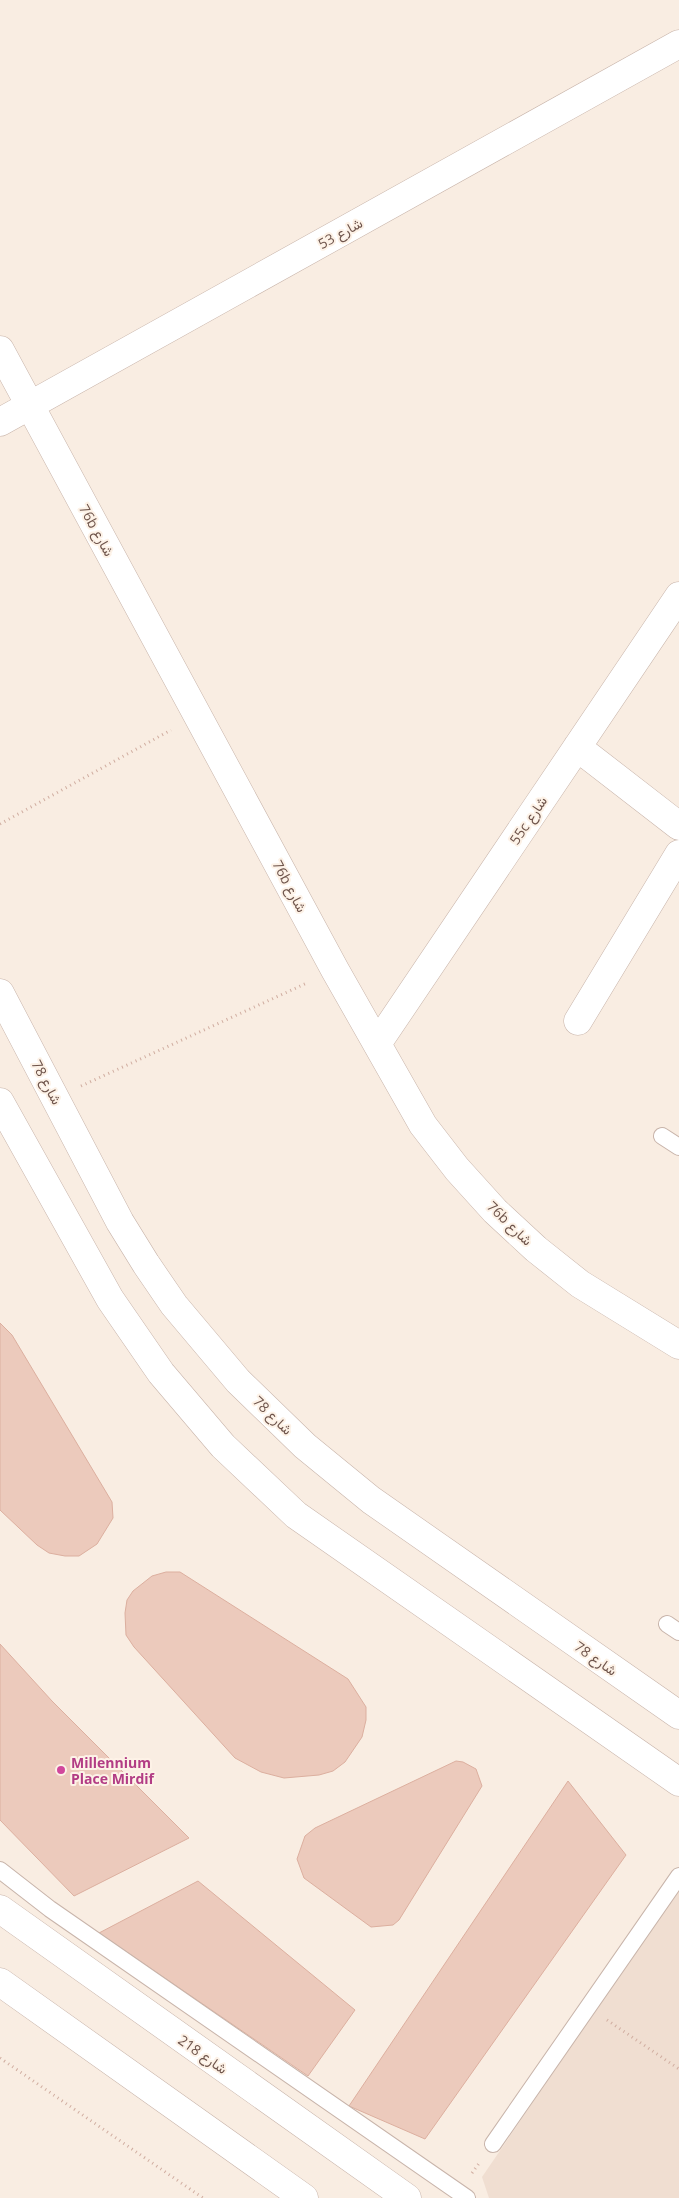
<svg xmlns="http://www.w3.org/2000/svg" width="679" height="2198" font-family="'Open Sans',Vazirmatn,sans-serif">
  <style>
    .residential { fill: #f0ded1 }
    .building { fill: #eccabc; stroke: #dcaf9f }
    .lines { fill: none; stroke-linecap: round; stroke-linejoin: round }
    .service-casing { stroke: #c8b4aa; stroke-width: 18 }
    .minor-casing { stroke: #c8b4aa; stroke-width: 29 }
    .tertiary-casing { stroke: #c8b4aa; stroke-width: 29 }
    .path { stroke: #d0ada0; stroke-width: 3; stroke-dasharray: 1 4; stroke-linecap: butt }
    .service { stroke: #fff; stroke-width: 16 }
    .minor { stroke: #fff; stroke-width: 28 }
    .tertiary { stroke: #fff; stroke-width: 28 }
    .hotel-dot { fill: #d1479c; stroke: #fdf2e7; stroke-width: 2 }
    .labels { text-anchor: middle; dominant-baseline: central; stroke-width: 4; stroke-linejoin: round; paint-order: stroke }
    .street-label { font-size: 14px; fill: #6e544b; stroke: #fdf2e7 }
    .hotel-label { font-size: 14px; font-weight: bold; fill: #b23c85; stroke: #fdf2e7; text-anchor: start }
  </style>
  <rect width="100%" height="100%" fill="#f9ede2"/>
  <path class="residential" d="M679 1888V2198H489L482 2177Z"/>
  <path class="building" d="M0 1323 12 1335 112 1502 113 1518 97 1544 79 1556H65L49 1553 37 1545 0 1510Z
    M166 1572H180L348 1679 366 1707V1720L362 1737 345 1762 333 1771 319 1775 284 1778 261 1772 235 1758 134 1647 126 1635 125 1613 127 1600 133 1591 152 1576Z
    M0 1644 52 1701 189 1838 74 1896 0 1820Z
    M456 1761 463 1762 476 1769 482 1786 399 1920 393 1925 371 1927 304 1878 297 1859 305 1836 315 1828Z
    M568 1781 626 1855 425 2139 349 2106Z
    M198 1881 355 2010 308 2076 99 1933Z"/>
  <g class="lines">
    <defs>
      <path id="service" d="M662 1136 679 1147
        M667 1624 679 1632
        M0 1870 50 1909 467 2198
        M493 2144 679 1876"/>
      <path id="minor" d="M0 350 335 970 423 1125 457 1169 495 1211 536 1249 580 1284 679 1345
        M0 422 679 44
        M577 747 679 826
        M578 1021 679 854
        M377 1044 679 596"/>
      <path id="tertiary" d="M0 993 120 1222 146 1264 174 1305 238 1381 305 1446 371 1500 679 1715
        M0 1102 110 1299 161 1373 223 1446 296 1515 679 1782
        M0 1909 407 2198
        M0 1982 304 2198"/>
    </defs>
    <use href="#service" class="service-casing"/>
    <use href="#minor" class="minor-casing"/>
    <use href="#tertiary" class="tertiary-casing"/>
    <path class="path" d="M0 824 171 730
      M81 1086 307 983
      M607 2020 679 2069
      M0 2058 203 2198
      M472 2173 480 2162"/>
    <use href="#service" class="service"/>
    <use href="#minor" class="minor"/>
    <use href="#tertiary" class="tertiary"/>
  </g>
  <circle class="hotel-dot" cx="61" cy="1770" r="5"/>
  <g class="labels">
    <g class="street-label">
      <text transform="translate(340 233) rotate(-29)">شارع 53</text>
      <text transform="translate(97 530) rotate(61)">76b شارع</text>
      <text transform="translate(528 820) rotate(-56)">55c شارع</text>
      <text transform="translate(290 886) rotate(62)">76b شارع</text>
      <text transform="translate(47 1082) rotate(62)">شارع 78</text>
      <text transform="translate(510 1223) rotate(44)">76b شارع</text>
      <text transform="translate(273 1415) rotate(44)">شارع 78</text>
      <text transform="translate(596 1658) rotate(35)">شارع 78</text>
      <text transform="translate(203 2054) rotate(35)">شارع 218</text>
    </g>
    <g class="hotel-label">
      <text x="71" y="1762">Millennium<tspan x="71" dy="16">Place Mirdif</tspan></text>
    </g>
  </g>
</svg>
